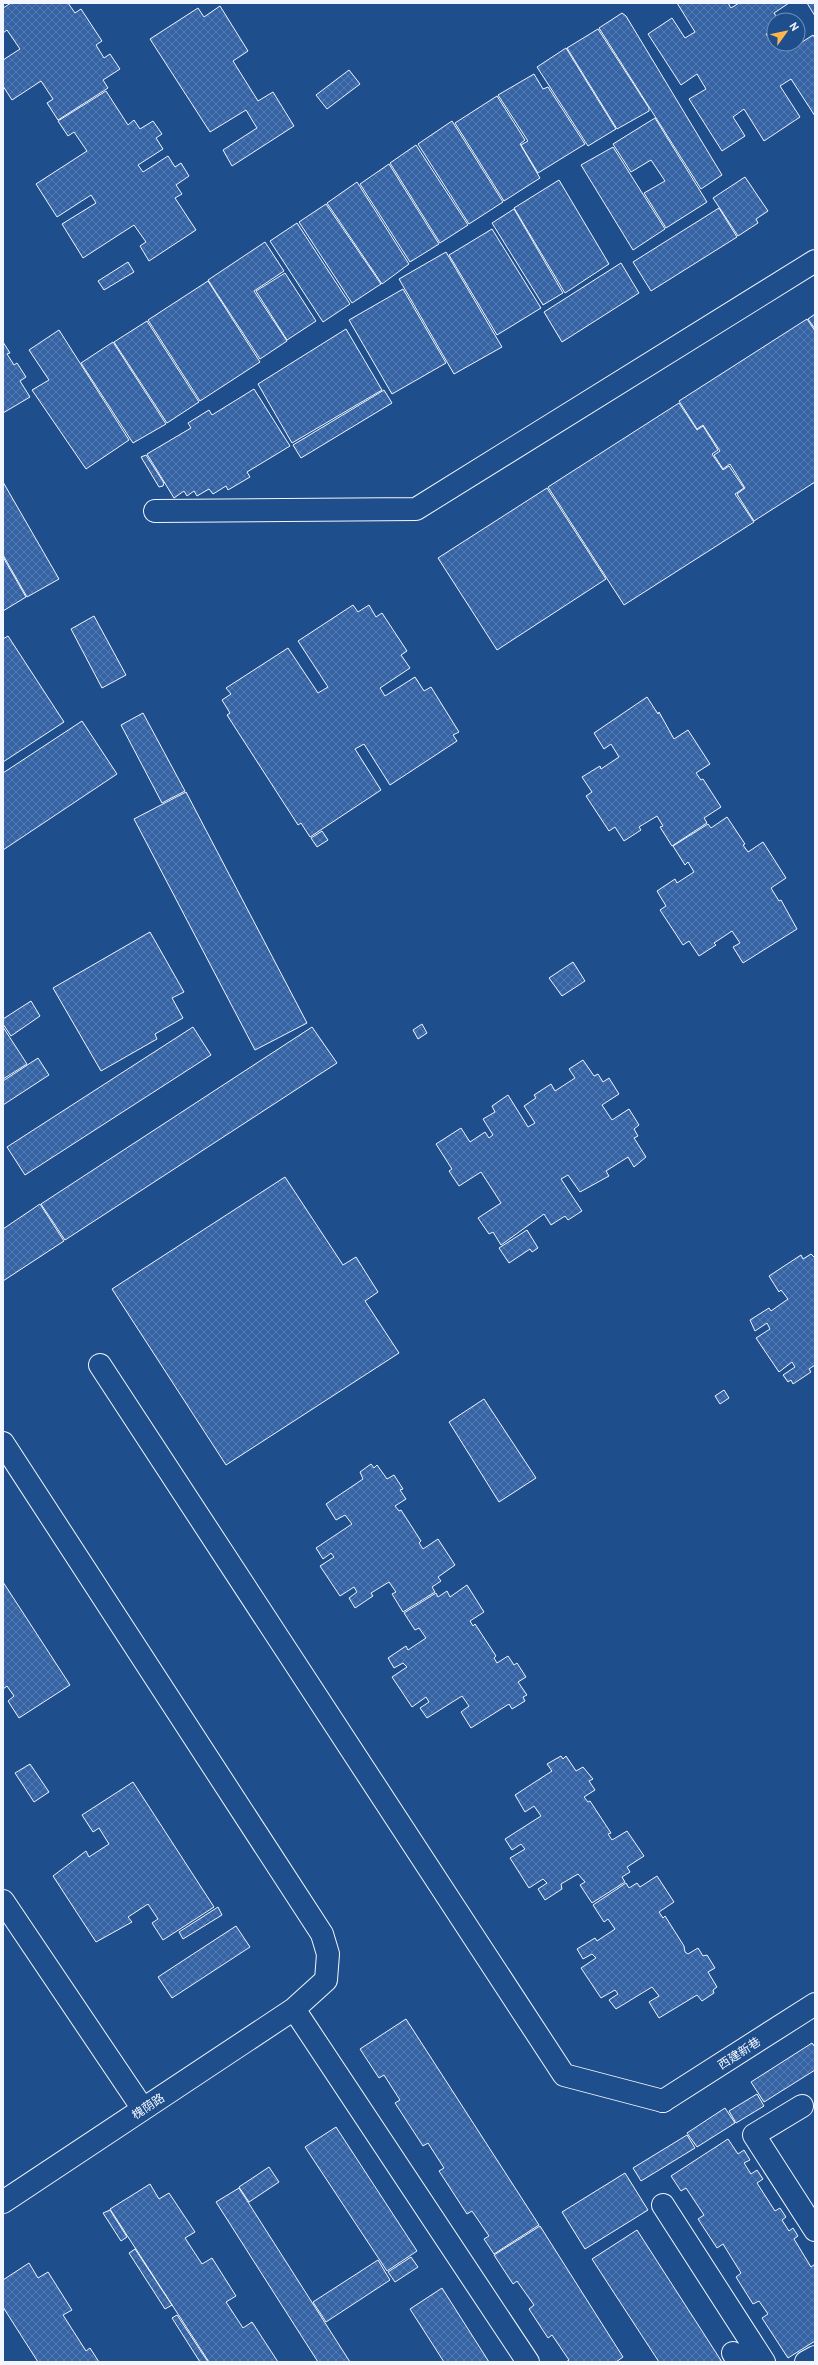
<svg xmlns="http://www.w3.org/2000/svg" width="818" height="2365" font-family="'PT Sans','Noto Sans SC',sans-serif">
  <style>
    .building { fill: url(#building-cross-hatch); stroke: #f2f6ff }
    .lines { fill: none; stroke-linecap: round; stroke-linejoin: round }
    .minor-casing { stroke: #f2f6ff; stroke-width: 24 }
    .major-casing { stroke: #f2f6ff; stroke-width: 24 }
    .minor { stroke: #1f4e8c; stroke-width: 22 }
    .major { stroke: #1f4e8c; stroke-width: 22 }
    .labels { text-anchor: middle; dominant-baseline: central; stroke-width: 3; stroke-linejoin: round; paint-order: stroke }
    .street-label { font-size: 12px; fill: #f2f6ff; stroke: #1f4e8c }
  </style>
  <defs>
    <pattern id="building-cross-hatch" width="8" height="8" patternUnits="userSpaceOnUse"><rect width="8" height="8" fill="#3563a3"/><path d="M0 0l8 8M0 8l8-8" fill="none" stroke="#537ab1"/></pattern>
  </defs>
  <rect width="100%" height="100%" fill="#1f4e8c"/>
  <path class="building" d="M11 3H68L75 13 81 9 102 41 96 45 104 58 110 54 120 69 103 80 108 88 58 120 47 103 53 99 41 81 12 100 3 86V60L20 49 7 30 3 33V8Z
    M677 3H728L731 8 739 3H789L774 13 779 20H774V29L766 34 772 44H794L796 46 813 35 815 38V116L791 79 780 86 800 117 764 141 744 109 733 117 745 136 722 151 689 99 706 89 697 74 681 85 648 34 672 18 685 38 695 32Z
    M807 3H815V16Z
    M220 6 248 51 233 61 258 101 273 92 294 126 232 166 223 150 257 128 246 110 210 132 150 39 198 8 204 17Z
    M622 13 626 16 722 175 701 189 599 28Z
    M598 29 649 108V111L617 129 567 48Z
    M566 48 616 129 588 146 537 67Z
    M349 70 360 84 327 109 316 95Z
    M534 74 543 89 548 87 585 144 538 173 521 145 528 141 498 95Z
    M106 91 128 125 134 120 140 129 153 121 162 134 156 138 163 149 138 165 143 172 168 156 175 167 181 163 189 176 176 185 182 194 175 198 196 230 149 261 140 246 146 242 134 225 83 258 62 224 96 203 91 195 57 217 36 184 87 151 74 132 68 136 58 121Z
    M497 96 525 140 520 144 540 178 504 201 455 123Z
    M655 118 707 202 666 228 644 193 665 181 651 160 631 172 613 144Z
    M452 121 503 202 469 224 418 144Z
    M416 145 468 225 440 243 390 163Z
    M613 147 665 229 633 250 581 165Z
    M389 164 439 244 410 262 360 184Z
    M745 177 768 211 756 219 758 223 738 236 713 198Z
    M559 180 609 264 565 293 514 208Z
    M357 182 409 264 382 284 327 203Z
    M326 204 381 284 352 303 299 222Z
    M719 208 737 237 651 291 633 262Z
    M514 209 563 293 543 305 492 223Z
    M297 223 350 304 323 322 270 241Z
    M492 229 541 308 497 335 449 255Z
    M265 242 284 271 254 291 287 341 260 359 208 280Z
    M446 252 502 347 454 374 399 279Z
    M128 262 134 272 104 290 98 281Z
    M621 263 639 293 562 342 544 312Z
    M285 273 316 321 287 340 256 291Z
    M208 281 260 362 200 401 148 320Z
    M403 289 446 363 392 394 349 320Z
    M815 314V329L808 319Z
    M807 319 815 331V482L754 521 737 494 745 488 730 464 723 469 714 455 720 451 703 425 697 429 679 401Z
    M147 321 199 402 167 423 114 342Z
    M346 329 382 390 292 443 258 384Z
    M59 330 129 440 86 469 32 390 49 380 29 350Z
    M3 342 10 353 7 354 14 365 17 363 26 377 20 381 30 397 3 413Z
    M113 342 166 424 133 443 81 363Z
    M254 389 290 446 247 472 250 477 228 490 226 486 213 494 209 489 197 496 194 491 187 496 184 491 174 498 147 454 191 428 188 423 209 410 212 415Z
    M384 390 392 403 301 458 293 445Z
    M679 403 697 430 703 426 718 450 712 454 723 470 729 466 744 488 735 494 754 522 624 605 548 487Z
    M146 455 164 483 163 486 159 487 141 457Z
    M3 482 59 579 27 597 3 555Z
    M547 488 606 579 497 650 438 558Z
    M3 557 26 597 3 611Z
    M353 605 358 612 369 605 376 617 382 613 407 651 401 655 410 668 380 688 385 696 415 677 424 691 431 687 459 732 453 735 457 741 390 785 364 744 355 749 381 790 310 837 301 823 298 825 227 715 230 713 222 700 231 694 226 688 288 648 318 693 328 687 298 641Z
    M94 616 126 675 102 688 71 629Z
    M8 636 64 722 3 762V639Z
    M647 697 658 714 659 712 674 739 688 730 710 764 696 773 701 780 703 779 721 807 704 818 707 823 672 846 660 827 663 826 657 816 639 827 641 830 624 841 615 827 609 831 586 796 592 792 582 777 600 766 601 769 619 757 611 744 604 749 594 733Z
    M143 713 185 791 162 803 121 725Z
    M82 721 117 774 3 850V773Z
    M186 792 307 1023 255 1050 134 819Z
    M727 817 745 844 743 845 748 852 763 842 786 878 771 888 779 901 781 900 797 929 743 963 733 947 740 943 732 931 714 943 716 945 699 956 689 941 683 945 660 910 666 906 657 891 675 879 677 883 694 872 688 862 685 865 673 846 708 824 711 828Z
    M322 831 328 840 317 847 311 838Z
    M150 932 184 992 172 998 183 1018 155 1034 157 1039 101 1071 53 988Z
    M573 962 585 981 562 996 549 978Z
    M31 1001 40 1016 11 1036 3 1024V1019Z
    M422 1024 427 1033 418 1039 413 1030Z
    M3 1027 27 1064 3 1079Z
    M193 1027 211 1055 25 1175 7 1147Z
    M312 1027 337 1063 65 1240 41 1204Z
    M38 1058 49 1075 3 1105V1081Z
    M583 1060 594 1076 598 1074 603 1082 609 1078 619 1094 602 1105 612 1120 629 1109 639 1125 634 1129 638 1136 634 1138 646 1157 634 1167 628 1157 606 1171 609 1176 580 1192 568 1175 561 1179 582 1211 568 1220 565 1216 551 1225 544 1214 501 1245 493 1232 489 1234 478 1218 501 1203 481 1172 459 1186 449 1171 452 1169 436 1144 461 1128 470 1142 485 1132 489 1138 493 1135 483 1119 495 1112 492 1106 508 1095 528 1127 535 1123 524 1106 536 1098 534 1095 551 1084 555 1091 575 1078 569 1069Z
    M285 1177 343 1265 356 1257 378 1292 365 1301 399 1353 226 1465 112 1289Z
    M40 1204 64 1241 3 1281V1229Z
    M527 1230 538 1248 532 1252 530 1249 509 1263 499 1248Z
    M811 1254 815 1258V1365L809 1369 811 1372 793 1384 791 1380 788 1382 783 1375 795 1367 792 1362 779 1372 756 1338 770 1329 767 1323 755 1331 750 1320 769 1308 771 1311 788 1299 781 1290 779 1292 769 1276 801 1255 803 1259Z
    M724 1390 729 1398 720 1404 715 1396Z
    M484 1399 536 1478 499 1502 449 1422Z
    M371 1464 374 1468 377 1465 387 1479 394 1475 403 1489 400 1490 406 1499 395 1506 399 1511 401 1510 421 1541 419 1543 423 1549 438 1539 455 1565 438 1577 441 1581 432 1587 435 1592 403 1612 392 1594 396 1592 389 1582 371 1593 373 1596 355 1608 349 1598 357 1592 354 1587 340 1596 320 1566 334 1557 331 1553 323 1559 316 1548 352 1524 345 1515 336 1520 326 1504 363 1479 360 1472Z
    M3 1582 70 1685 19 1718 8 1701 14 1696 7 1686 3 1689Z
    M467 1585 484 1612 470 1621 473 1626 475 1624 496 1656 494 1658 497 1663 508 1656 514 1665 517 1663 526 1677 518 1682 527 1695 523 1697 525 1701 512 1709 509 1704 471 1728 461 1712 469 1706 462 1696 427 1718 420 1708 429 1702 426 1697 412 1707 392 1677 407 1667 403 1663 394 1668 388 1658 406 1646 408 1650 426 1638 419 1628 415 1630 404 1613 436 1593 438 1597 447 1591 450 1597Z
    M561 1756 563 1759 566 1756 576 1771 583 1767 593 1779 589 1781 595 1790 584 1797 588 1802 590 1801 611 1833 608 1834 612 1840 627 1831 644 1856 627 1867 630 1872 622 1877 625 1882 592 1903 580 1885 585 1882 578 1874 561 1884 562 1889 545 1900 538 1889 547 1883 543 1879 529 1888 510 1858 525 1849 521 1844 512 1850 505 1839 541 1816 534 1806 525 1812 515 1795 552 1771 547 1764Z
    M30 1764 49 1792 34 1802 15 1773Z
    M133 1782 214 1907 163 1940 152 1923 158 1919 148 1904 128 1917 132 1922 96 1942 53 1876 86 1851 89 1857 109 1844 99 1828 93 1832 82 1815Z
    M657 1876 674 1902 659 1912 663 1918 665 1916 684 1946 685 1952 688 1954 698 1948 703 1956 707 1955 715 1968 708 1972 717 1987 713 1990 714 1993 702 2001 697 1995 659 2018 649 2002 659 1996 652 1987 616 2009 609 2000 618 1994 615 1990 601 1998 581 1968 596 1958 592 1954 583 1959 577 1949 595 1938 597 1941 615 1929 608 1919 604 1922 593 1905 626 1883 629 1888 637 1883 640 1887Z
    M218 1907 222 1915 183 1939 179 1932Z
    M236 1926 250 1947 172 1998 158 1977Z
    M406 2019 539 2225 494 2254 484 2239 489 2236 472 2211 467 2214 439 2171 444 2168 428 2143 423 2146 395 2103 400 2100 384 2075 379 2078 360 2049Z
    M812 2043 815 2047V2070L764 2102 751 2082Z
    M757 2094 764 2106 736 2123 729 2111Z
    M725 2108 735 2123 697 2147 687 2133Z
    M336 2127 417 2251 387 2271 305 2147Z
    M687 2135 695 2148 641 2181 633 2168Z
    M728 2139 738 2154 744 2150 750 2160 744 2163 751 2174 757 2170 763 2179 757 2183 775 2211 780 2208 786 2217 782 2220 789 2231 793 2228 798 2236 794 2239 811 2267 815 2264V2341L788 2358 762 2318 768 2314 759 2301 753 2304 736 2277 741 2273 723 2244 717 2248 698 2219 704 2215 686 2188 681 2191 671 2176Z
    M269 2167 279 2182 249 2202 239 2187Z
    M625 2173 648 2210 585 2249 562 2212Z
    M150 2184 159 2199 169 2193 195 2232 185 2238 202 2264 212 2258 236 2296 226 2302 243 2328 252 2322 278 2362H209L110 2209Z
    M239 2188 350 2362H318L216 2202Z
    M110 2210 127 2237 121 2241 103 2213Z
    M540 2226 623 2357 616 2362H566L569 2360 552 2335 548 2338 529 2309 534 2305 517 2281 513 2284 494 2255Z
    M637 2230 722 2362H659L592 2259Z
    M135 2249 172 2305 165 2309 129 2253Z
    M411 2257 418 2267 395 2282 388 2272Z
    M378 2260 390 2280 326 2322 313 2302Z
    M29 2263 38 2278 48 2272 72 2310 63 2315 86 2351 90 2348 99 2362H38L3 2307V2280Z
    M442 2288 489 2362H444L410 2309Z
    M177 2315 208 2362H200L172 2318Z"/>
  <g class="lines">
    <defs>
      <path id="minor" d="M155 511 416 509 815 261
        M3 1443 322 1934 328 1954 326 1980 294 2009 3 2202
        M3 1901 143 2109
        M294 2009 528 2362
        M663 2101 815 2004
        M802 2106 754 2135 815 2230
        M663 2205 764 2362
        M733 2353 739 2362
        M806 2362 815 2357"/>
      <path id="major" d="M100 1365 564 2075 663 2101"/>
    </defs>
    <use href="#minor" class="minor-casing"/>
    <use href="#major" class="major-casing"/>
    <use href="#minor" class="minor"/>
    <use href="#major" class="major"/>
  </g>
  <g class="labels">
    <g class="street-label">
      <text transform="translate(739 2053) rotate(-33)">西建新巷</text>
      <text transform="translate(148 2106) rotate(-34)">槐荫路</text>
    </g>
  </g>
  <rect width="818" height="2365" fill="none" stroke="#f2f6ff" stroke-width="8"/>
  <g transform="translate(786 32) rotate(57)"><circle r="19" fill="#1f4e8c" stroke="#7391ba"/>
  <path d="M0-3L7 15L0 10L-7 15Z" fill="#ffb74d"/>
  <text y="-6" font-size="11" font-weight="bold" text-anchor="middle" fill="#f2f6ff">N</text>
  </g>
</svg>
